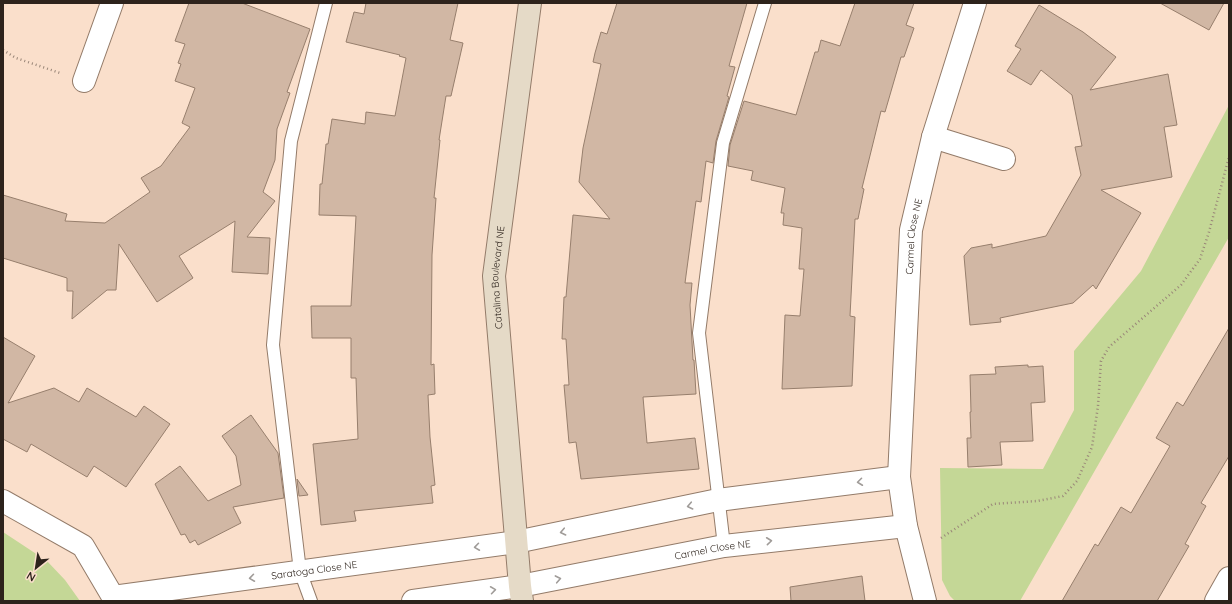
<svg xmlns="http://www.w3.org/2000/svg" width="1232" height="604" font-family="Quicksand,sans-serif">
  <style>
    .green { fill: #c4d796 }
    .building { fill: #d1b7a4; stroke: #977f6d }
    .lines { fill: none; stroke-linecap: round; stroke-linejoin: round }
    .lane-casing { stroke: #937b69; stroke-width: 14 }
    .street-casing { stroke: #937b69; stroke-width: 24 }
    .secondary-casing { stroke: #937b69; stroke-width: 24 }
    .path { stroke: #998678; stroke-width: 2.5; stroke-dasharray: 1 3; stroke-linecap: butt }
    .lane { stroke: #fff; stroke-width: 12 }
    .street { stroke: #fff; stroke-width: 22 }
    .secondary { stroke: #e5dac7; stroke-width: 22 }
    .oneway { stroke: #a09c99 }
    .labels { text-anchor: middle; dominant-baseline: central; stroke-width: 4; stroke-linejoin: round; paint-order: stroke }
    .street-label { font-size: 10px; fill: #2d231c; stroke: #fadfcb }
  </style>
  <rect width="100%" height="100%" fill="#fadfcb"/>
  <path class="green" d="M1229 105V237L1020 601H955L950 596 942 580 940 468 1043 469 1074 410V351L1141 271Z
    M3 532 47 561 65 580 80 601H3Z"/>
  <path class="building" d="M189 3H242L310 29 287 92 290 93 277 129 275 160 263 192 275 201 247 237 270 238 268 274 232 272 235 221 179 256 193 278 157 302 119 244 116 290H107L72 319 73 291H67V278L3 258V195L67 214 65 221 105 223 150 192 141 178 161 166 190 127 182 123 195 88 175 81 181 64 178 63 185 44 175 41Z
    M366 3H458L450 40 463 43 451 96H446L439 140H440L434 198H436L432 255 431 365 434 364 435 394 428 395 430 437 435 485 431 486 433 503 354 511 356 521 321 525 313 444 358 439 356 378H351V338H312L311 306H351L356 216 319 215 320 184H322L326 144H328L332 119 365 124 366 112 395 116 406 58 399 56 400 55 346 42 354 12 364 14Z
    M617 3H747L729 66 735 67 727 96 729 97 716 141 713 163 706 161 701 202 696 201 685 283H692L690 305 693 360H694L696 394 643 397 647 443 695 438 699 469 581 479 576 442 569 443 564 385H569L566 339H562L564 297H566L573 215 610 219 579 182 583 148 601 64 593 62 595 53 601 32 607 34Z
    M855 3H914L906 25 914 28 904 57H901L885 112 881 111 862 188 864 189 858 219H855L850 316 855 317 852 386 782 389 785 315 800 316 804 269H799L802 228 783 225 784 213H781L785 188 751 180 753 171 728 166 730 145 744 101 796 115 815 52H818L821 40 840 46Z
    M1160 3H1224L1209 30Z
    M1039 5 1083 32 1116 57 1090 90 1168 74 1177 125 1164 127 1172 177 1101 190 1141 213 1096 289 1093 285 1073 303 1000 318 1001 322 970 325 964 256 971 248 992 244V248L1046 236 1081 175 1075 147 1082 146 1072 95 1041 70 1031 85 1007 71 1021 49 1015 46Z
    M1229 328V456L1201 503 1206 506 1185 544 1189 546 1157 601H1062L1095 544 1098 546 1121 507 1131 513 1170 446 1156 438 1177 402 1183 406Z
    M3 337 35 356 8 403 54 388 79 402 87 388 136 417 144 406 170 424 126 487 94 466 87 477 31 444 27 452 3 439Z
    M1028 365V367L1043 366 1045 402 1031 403 1033 441 1000 442 1002 465 968 467 967 438H971L970 412H971L970 375 996 374 995 367Z
    M251 415 278 453 284 498 233 507 241 523 198 545 195 540 190 543 185 534 181 535 155 484 180 466 208 501 241 485 236 456 222 436Z
    M297 479 308 495 299 496Z
    M862 576 865 601H791L790 587Z"/>
  <g class="lines">
    <defs>
      <path id="lane" d="M724 546 699 333 723 143 765 3
        M311 601 300 571 273 345 291 141 326 3"/>
      <g id="street">
        <path d="M84 81 112 3"/>
        <path d="M933 137 1004 159"/>
        <path d="M3 501 83 546 113 597V601"/>
        <path id="s1" d="M113 597 516 542 718 500 899 477"/>
        <path id="s2" d="M413 601 520 586 724 546 906 526"/>
        <path id="s3" d="M925 601 906 526 899 477 911 230 933 137 975 3"/>
        <path d="M1216 601 1229 578"/>
      </g>
      <g id="secondary">
        <path id="s4" d="M522 601 520 586 494 276 530 3"/>
      </g>
    </defs>
    <use href="#lane" class="lane-casing"/>
    <use href="#street" class="street-casing"/>
    <use href="#secondary" class="secondary-casing"/>
    <path class="path" d="M3 50 16 58 60 73
      M941 538 993 504 1037 501 1063 496 1077 481 1092 447 1098 406 1101 361 1109 347 1181 285 1200 259 1209 232 1229 157"/>
    <use href="#lane" class="lane"/>
    <use href="#street" class="street"/>
    <use href="#secondary" class="secondary"/>
  </g>
  <defs><path id="oneway-chevron" d="M-2-3.5L2.5 0L-2 3.5" fill="none" stroke-width="1.6" stroke-linecap="round" stroke-linejoin="round"/></defs>
  <g class="oneway">
    <use href="#oneway-chevron" transform="translate(860 482) rotate(173)"/>
    <use href="#oneway-chevron" transform="translate(690 506) rotate(168)"/>
    <use href="#oneway-chevron" transform="translate(563 532) rotate(168)"/>
    <use href="#oneway-chevron" transform="translate(769 541) rotate(-6)"/>
    <use href="#oneway-chevron" transform="translate(477 547) rotate(172)"/>
    <use href="#oneway-chevron" transform="translate(252 578) rotate(172)"/>
    <use href="#oneway-chevron" transform="translate(558 579) rotate(-11)"/>
    <use href="#oneway-chevron" transform="translate(493 590) rotate(-8)"/>
  </g>
  <g class="labels">
    <g class="street-label">
      <text stroke="none"><textPath href="#s3" startOffset="368">Carmel Close NE</textPath></text>
      <text stroke="none"><textPath href="#s4" startOffset="325">Catalina Boulevard NE</textPath></text>
      <text stroke="none"><textPath href="#s2" startOffset="304">Carmel Close NE</textPath></text>
      <text stroke="none"><textPath href="#s1" startOffset="203">Saratoga Close NE</textPath></text>
    </g>
  </g>
  <rect width="1232" height="604" fill="none" stroke="#2d231c" stroke-width="8"/>
  <g transform="translate(36 568) rotate(210)" stroke="#fadfcb" stroke-width="3" paint-order="stroke">
  <path d="M0-3L7 15L0 10L-7 15Z" fill="#2d231c"/>
  <text y="-6" font-size="11" font-weight="bold" text-anchor="middle" fill="#2d231c">N</text>
  </g>
</svg>
